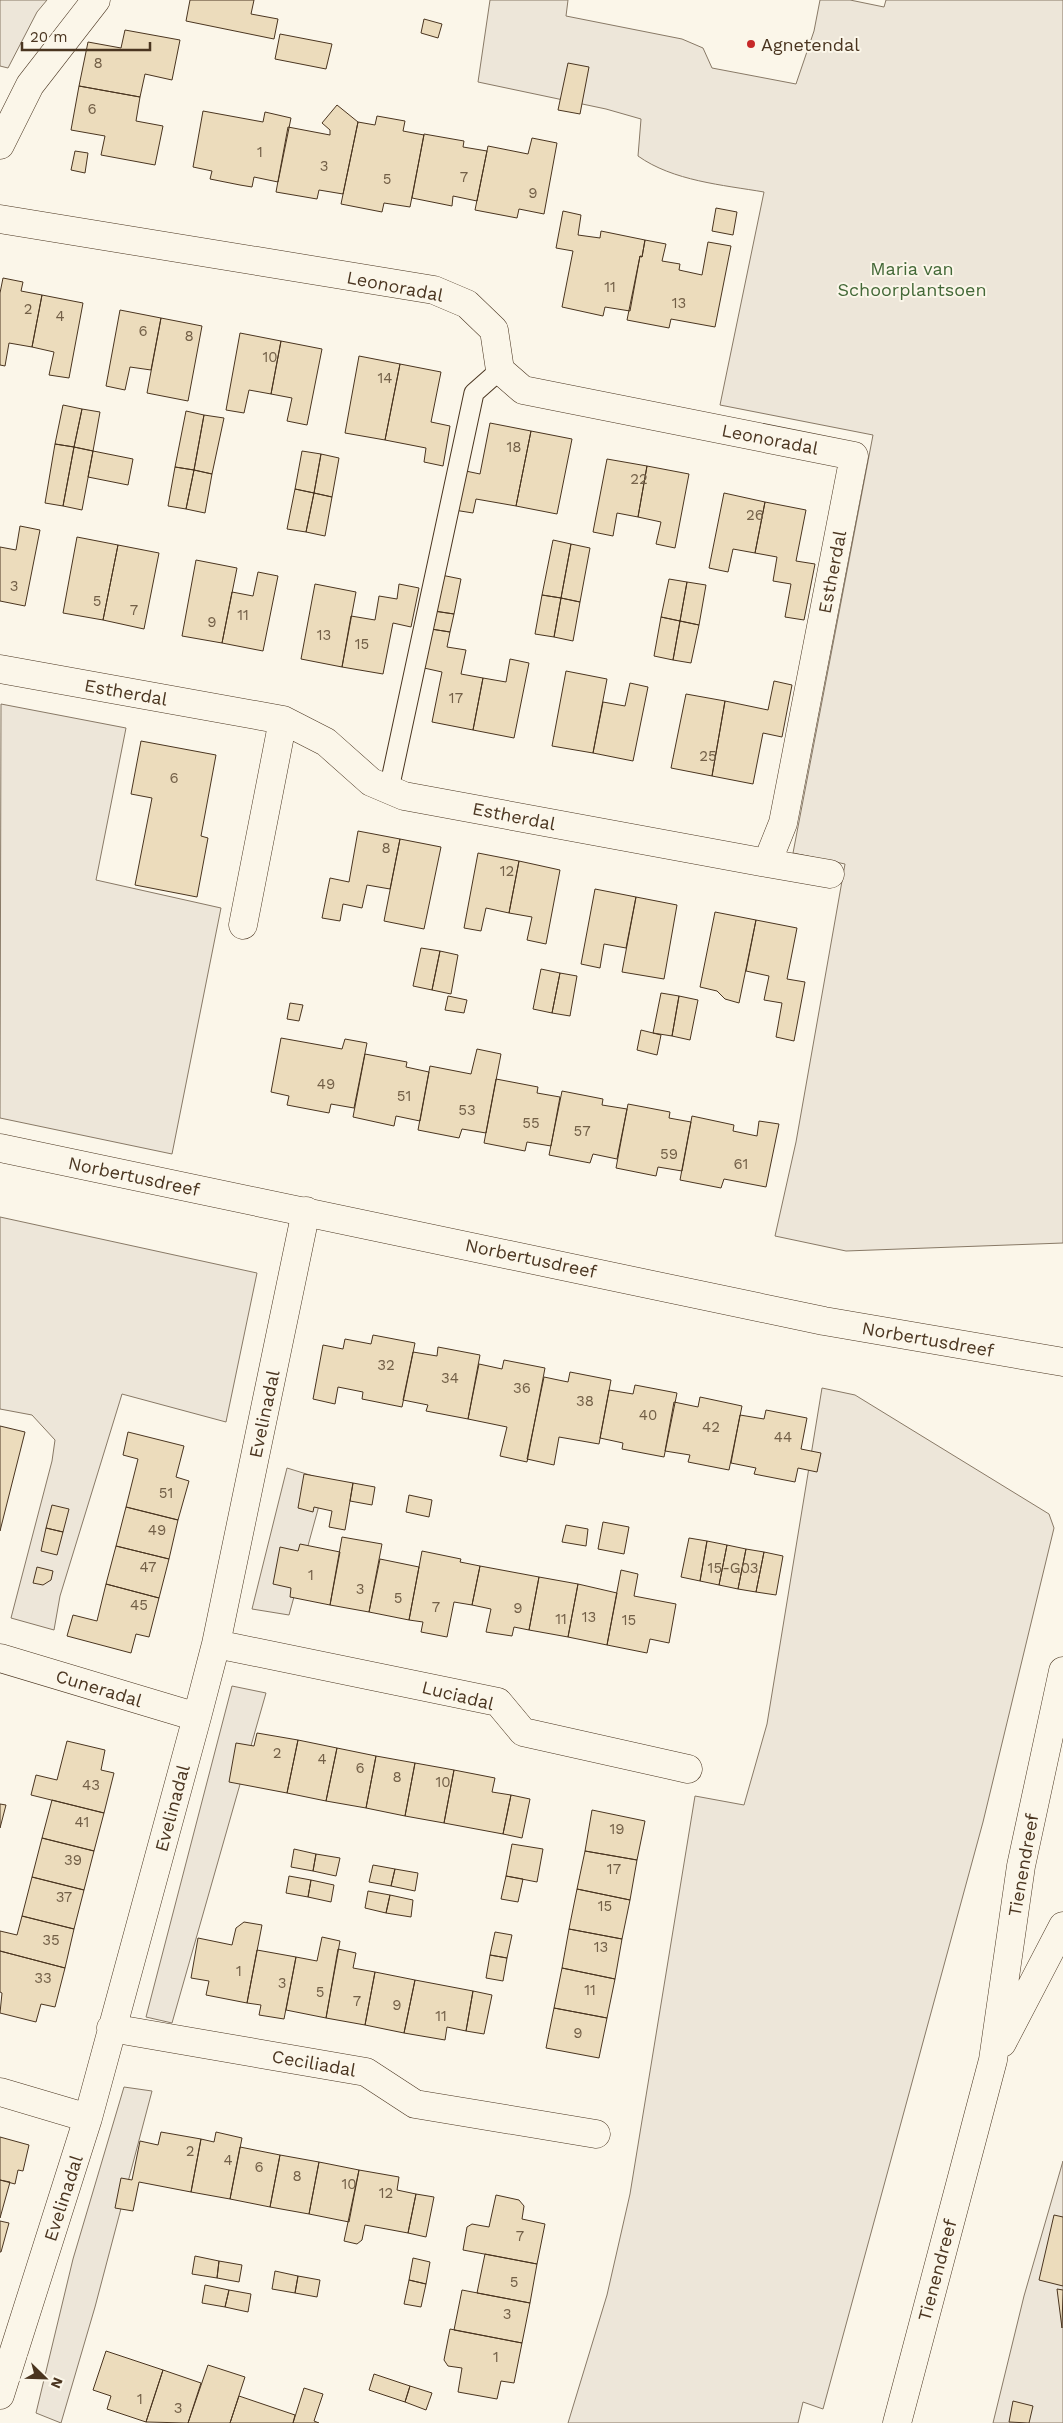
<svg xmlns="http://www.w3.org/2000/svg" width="1063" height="2423" font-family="'Work Sans',sans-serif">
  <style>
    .green { fill: #ede6d9; stroke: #887966 }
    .building { fill: #ecdcbc; stroke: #4a3520 }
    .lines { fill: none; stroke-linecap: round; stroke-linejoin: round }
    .service-casing { stroke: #4a3520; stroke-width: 21 }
    .minor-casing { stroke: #4a3520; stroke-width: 29 }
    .tertiary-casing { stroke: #4a3520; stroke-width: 29 }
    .service { stroke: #fbf6e9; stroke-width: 19 }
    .minor { stroke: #fbf6e9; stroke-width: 28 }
    .tertiary { stroke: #fbf6e9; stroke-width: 28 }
    .poi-dot { fill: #c62828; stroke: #fbf6e9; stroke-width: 2 }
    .labels { text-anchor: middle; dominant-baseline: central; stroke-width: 4; stroke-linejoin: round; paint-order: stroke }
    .number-label { font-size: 15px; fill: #725f47 }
    .poi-label { font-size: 18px; fill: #4a3520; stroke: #fbf6e9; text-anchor: start }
    .park-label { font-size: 18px; fill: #436837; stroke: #fbf6e9 }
    .street-label { font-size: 18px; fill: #4a3520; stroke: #fbf6e9 }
  </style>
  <rect width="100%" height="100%" fill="#fbf6e9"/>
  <path class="green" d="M0 0H47L37 12 8 68 0 66Z
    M490 0H568L566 16 682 39 703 48 712 68 796 84 814 31 820 0H850L884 7 886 0H1063V1243L846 1251 775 1236 796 1142 845 864 793 853 873 435 720 405 764 192C723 185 673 181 638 156L641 119 606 109 478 82Z
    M1 704 126 728 96 880 221 908 172 1154 0 1118Z
    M0 1217 257 1273 226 1422 122 1394 60 1596 54 1630 11 1618 52 1461 55 1440 32 1415 0 1409Z
    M822 1388 855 1395 1049 1514 1054 1528 983 1822 823 2409 803 2402 798 2423H568L607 2295 630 2194 695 1796 744 1805 767 1724Z
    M287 1468 326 1480 289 1615 252 1609Z
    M232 1686 266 1693 172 2023 146 2017Z
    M124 2087 152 2091 95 2307 61 2423 36 2413 73 2259Z
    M1063 2161V2423H993L1024 2296Z"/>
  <path class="building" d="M190 0H254L251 14 278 19 274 39 186 21Z
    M424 19 442 24 438 38 421 33Z
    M125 30 180 40 172 80 145 74 140 97 79 86 88 42 121 48Z
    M280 34 332 44 326 69 275 59Z
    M568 63 589 67 580 114 558 110Z
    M79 86 140 97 136 121 163 126 155 165 101 155 105 136 71 130Z
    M337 105 358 122 343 194 319 190 317 199 276 192 288 127 330 135V130L322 123Z
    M203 111 263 122 265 112 291 118 278 182 254 177 252 187 240 185 210 179 212 171 193 167Z
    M377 116 405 121 403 131 424 135 410 207 384 203 382 212 341 204 358 122 375 125Z
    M424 134 464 141 463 147 487 151 477 201 453 196 452 206 412 198Z
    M532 138 557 143 544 214 519 209 517 218 475 210 488 146 528 154Z
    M75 151 88 153 85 173 71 170Z
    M716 208 737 212 733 235 712 231Z
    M563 211 581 215 578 235 600 238 601 231 645 240 642 257 640 256 630 311 605 307 603 316 562 307 573 251 556 248Z
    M645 240 666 244 662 261 680 264 679 270 702 275 708 242 731 246 715 327 671 319 669 328 627 320 640 256 642 257Z
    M3 278 23 282 21 291 42 295 32 347 9 343 5 366 0 365V293Z
    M42 295 83 303 69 378 49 375 54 352 32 347Z
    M120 310 161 318 151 370 130 367 125 390 106 386Z
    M161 318 202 326 188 401 147 393Z
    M240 333 281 341 271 394 249 390 244 413 226 410Z
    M281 341 322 349 307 425 287 421 292 398 271 394Z
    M359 356 400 364 385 440 345 433Z
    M400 364 441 372 431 422 450 426 443 466 424 462 426 448 385 440Z
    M63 405 82 409 74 447 55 444Z
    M82 409 100 412 93 451 74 447Z
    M186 411 204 415 194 470 175 467Z
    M204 415 224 418 212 474 194 470Z
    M490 423 531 431 516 506 476 499 473 513 454 510 461 470 480 474Z
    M531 431 572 439 557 514 516 506Z
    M55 444 74 447 63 506 45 503Z
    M74 447 93 451 82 510 63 506Z
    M93 451 133 459 128 485 88 477Z
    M302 451 321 454 314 493 295 489Z
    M321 454 339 458 332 497 314 493Z
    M607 459 647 466 638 517 617 513 613 536 593 532Z
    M647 466 689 474 675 548 656 544 661 522 638 517Z
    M175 467 194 470 186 509 168 506Z
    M194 470 212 474 205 513 186 509Z
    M295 489 314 493 306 532 287 529Z
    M314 493 332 497 325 536 306 532Z
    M724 493 765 502 755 553 733 549 728 572 709 568Z
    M765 502 806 510 796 561 815 564 804 620 785 617 791 584 773 581 777 557 755 553Z
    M20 526 40 530 25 606 0 601V547L16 550Z
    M77 537 118 545 103 620 63 613Z
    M553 540 571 544 561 598 542 595Z
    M571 544 590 548 580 602 561 598Z
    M118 545 159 553 144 629 103 620Z
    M196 560 237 568 222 643 182 636Z
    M258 572 278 576 263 651 222 643 232 592 253 596Z
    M441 575 461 579 454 614 434 611Z
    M669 579 687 582 680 621 661 617Z
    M687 582 706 585 699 625 680 621Z
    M315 584 356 592 342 667 301 659Z
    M399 584 419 588 411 627 393 623 383 674 342 667 351 616 375 620 379 596 397 599Z
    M542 595 561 598 554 637 535 634Z
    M561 598 580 602 573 641 554 637Z
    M434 611 454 614 450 632 431 629Z
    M661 617 680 621 673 660 654 656Z
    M680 621 699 625 691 663 673 660Z
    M431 629 450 632 447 647 466 650 461 674 483 678 473 730 432 722 442 672 424 668Z
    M510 659 529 663 514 738 473 730 483 678 506 682Z
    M566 671 607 679 593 753 552 746Z
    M774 681 792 685 782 737 763 733 753 784 712 776 725 701 768 710Z
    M630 683 648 687 633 761 593 753 603 702 625 706Z
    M686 694 725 701 712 776 671 768Z
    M141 741 216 755 201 836 208 838 197 897 135 885 152 798 131 794Z
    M358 831 400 839 390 889 367 885 362 908 343 904 340 921 322 918 330 878 349 882Z
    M400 839 441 847 424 929 384 921Z
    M478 853 519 861 509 913 486 908 481 931 464 928Z
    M519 861 560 870 546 944 527 940 532 917 509 913Z
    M595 889 636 897 626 948 604 944 600 968 581 964Z
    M636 897 677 905 664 979 622 972Z
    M715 912 756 920 739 1003 725 999 717 991 700 987Z
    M756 920 797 928 787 979 805 982 794 1041 776 1037 782 1003 764 1000 769 976 746 971Z
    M421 948 440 951 432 990 413 986Z
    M440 951 458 955 451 994 432 990Z
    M541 969 560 973 552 1013 533 1009Z
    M560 973 577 976 570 1016 552 1013Z
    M661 993 679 996 672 1036 653 1033Z
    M448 996 467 1000 464 1013 445 1010Z
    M679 996 698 1000 690 1040 672 1036Z
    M290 1003 303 1005 299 1021 287 1019Z
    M641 1030 661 1035 657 1055 637 1050Z
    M281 1038 342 1049 345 1039 367 1043 354 1108 331 1104 329 1113 287 1105 289 1096 271 1092Z
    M477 1049 501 1054 486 1133 462 1129 459 1138 418 1130 430 1066 471 1074Z
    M365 1054 407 1062 406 1067 429 1072 420 1121 396 1116 394 1126 353 1117Z
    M496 1079 538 1087 537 1093 560 1097 551 1146 527 1142 525 1151 484 1143Z
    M562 1091 603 1099 602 1105 627 1109 617 1159 593 1154 590 1163 549 1155Z
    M628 1104 670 1112 669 1118 691 1122 682 1171 658 1167 656 1176 616 1168Z
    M692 1116 734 1125 733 1131 757 1136 759 1121 779 1124 766 1187 724 1179 721 1188 680 1180Z
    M373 1335 415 1343 402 1407 362 1399 363 1392 338 1387 335 1404 313 1399 323 1345 343 1349 345 1339 371 1344Z
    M438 1347 480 1355 468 1419 426 1411 428 1405 403 1400 413 1352 437 1356Z
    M504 1360 545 1368 527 1462 500 1456 507 1427 468 1419 479 1364 502 1369Z
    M570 1372 611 1380 599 1444 559 1437 554 1465 527 1459 544 1377 568 1382Z
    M635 1385 677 1393 664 1457 622 1449 623 1443 600 1438 609 1390 633 1394Z
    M700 1397 742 1406 729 1470 688 1462 690 1455 665 1451 674 1402 698 1407Z
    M766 1410 807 1418 801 1449 821 1453 817 1472 798 1468 795 1482 754 1474 756 1468 731 1463 740 1415 764 1419Z
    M0 1426 25 1432 0 1531Z
    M128 1432 184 1446 176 1477 189 1481 178 1520 126 1507 138 1459 123 1455Z
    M304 1474 353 1483 345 1530 329 1527 332 1511 314 1507 313 1512 298 1508Z
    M353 1483 375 1487 372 1505 350 1501Z
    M409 1495 432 1500 429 1517 406 1512Z
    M52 1505 69 1509 63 1532 46 1528Z
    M126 1507 178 1520 169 1559 116 1546Z
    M603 1522 629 1527 624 1554 598 1549Z
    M566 1525 588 1529 586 1546 562 1542Z
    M46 1528 63 1532 57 1555 41 1551Z
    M342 1537 382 1544 369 1612 330 1605Z
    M689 1538 707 1541 700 1581 681 1577Z
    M707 1541 727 1545 719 1585 700 1581Z
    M300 1544 340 1552 330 1605 290 1597 291 1588 273 1584 280 1547 298 1551Z
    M727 1545 746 1549 738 1589 719 1585Z
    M116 1546 169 1559 159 1598 106 1584Z
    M746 1549 764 1552 756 1592 738 1589Z
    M422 1551 461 1559 460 1562 480 1566 472 1605 454 1602 447 1637 421 1632 423 1622 409 1620Z
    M764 1552 783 1556 776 1595 756 1592Z
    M380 1559 419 1567 409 1620 369 1612Z
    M480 1566 539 1577 529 1630 514 1627 512 1636 486 1632 491 1609 472 1605Z
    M37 1567 53 1571 51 1580 43 1585 33 1583Z
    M621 1570 638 1574 634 1596 676 1604 669 1643 650 1639 647 1653 607 1645Z
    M539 1577 578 1584 568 1637 529 1630Z
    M106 1584 159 1598 149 1637 136 1634 131 1653 67 1636 73 1615 97 1621Z
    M578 1584 617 1593 607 1645 568 1637Z
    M257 1733 298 1740 287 1793 229 1782 236 1743 254 1746Z
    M298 1740 337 1748 326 1801 287 1793Z
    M67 1741 105 1750 101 1770 114 1773 104 1813 31 1795 36 1775 57 1780Z
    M337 1748 376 1756 366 1808 326 1801Z
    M376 1756 415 1763 405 1816 366 1808Z
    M415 1763 454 1770 444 1823 405 1816Z
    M454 1770 495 1778 492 1792 511 1795 503 1834 444 1823Z
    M511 1795 530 1799 522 1838 503 1834Z
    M52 1800 104 1813 94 1851 42 1838Z
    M0 1804 6 1805 0 1828Z
    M592 1810 645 1821 637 1860 585 1851Z
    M42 1838 94 1851 84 1890 32 1877Z
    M512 1844 543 1849 537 1882 506 1876Z
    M294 1849 316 1854 313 1871 291 1867Z
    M585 1851 637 1860 630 1900 577 1889Z
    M316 1854 340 1858 336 1876 313 1871Z
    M373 1865 395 1869 391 1886 369 1882Z
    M395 1869 418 1873 415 1891 391 1886Z
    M289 1876 311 1880 308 1897 286 1893Z
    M506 1876 523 1879 518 1902 501 1899Z
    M32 1877 84 1890 74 1929 22 1916Z
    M311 1880 334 1885 331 1902 308 1897Z
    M577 1889 630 1900 622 1939 569 1929Z
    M368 1891 390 1895 386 1913 365 1908Z
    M390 1895 413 1900 411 1917 386 1913Z
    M22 1916 74 1929 65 1968 0 1951V1931L17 1935Z
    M244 1922 262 1925 247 2003 206 1995 209 1981 191 1978 198 1938 232 1945 236 1928Z
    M569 1929 622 1939 615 1979 562 1968Z
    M495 1932 512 1935 507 1958 490 1955Z
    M322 1937 340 1941 326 2018 286 2010 296 1957 317 1961Z
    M338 1949 356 1953 353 1968 375 1972 365 2025 326 2018Z
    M257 1950 296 1957 284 2019 259 2015 261 2005 247 2003Z
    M0 1951 65 1968 55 2007 41 2004 36 2022 0 2013 2 1993 0 1992Z
    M490 1955 507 1958 503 1981 486 1978Z
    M562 1968 615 1979 607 2018 554 2008Z
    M375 1972 415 1980 404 2033 365 2025Z
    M415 1980 473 1991 466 2031 447 2027 445 2040 404 2033Z
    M473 1991 492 1995 484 2034 466 2031Z
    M554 2008 607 2018 599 2058 546 2048Z
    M161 2132 201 2139 191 2192 139 2182 133 2211 115 2208 121 2178 132 2180 140 2141 158 2145Z
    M216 2132 242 2138 230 2199 191 2192 201 2139 214 2142Z
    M0 2137 29 2145 23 2171 18 2170 15 2184 0 2180Z
    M240 2147 280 2155 270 2207 230 2199Z
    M280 2155 319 2162 309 2214 270 2207Z
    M319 2162 359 2170 349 2222 309 2214Z
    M359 2170 399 2177 397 2190 416 2194 408 2233 365 2225 362 2240 357 2244 344 2241Z
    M0 2180 10 2182 0 2218Z
    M416 2194 434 2197 426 2237 408 2233Z
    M496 2195 519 2200 524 2206 522 2219 545 2224 537 2264 463 2250 467 2227 472 2224 489 2227Z
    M1054 2215 1063 2217V2286L1039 2280Z
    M0 2221 9 2223 1 2252H0Z
    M485 2254 537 2264 530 2303 477 2293Z
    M195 2256 219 2261 217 2278 192 2274Z
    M413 2258 430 2262 426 2284 409 2280Z
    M219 2261 242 2265 239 2282 217 2278Z
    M275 2271 298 2276 295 2293 272 2289Z
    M298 2276 320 2280 317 2297 295 2293Z
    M409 2280 426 2284 421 2307 404 2304Z
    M205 2285 229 2290 225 2307 202 2303Z
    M1057 2289 1063 2290 1062 2328Z
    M229 2290 251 2294 248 2312 225 2307Z
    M462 2290 530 2303 522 2343 454 2330Z
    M450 2329 522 2343 514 2383 501 2381 497 2399 458 2392 462 2368 448 2366 444 2360Z
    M106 2351 163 2370 146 2422 107 2409 111 2396 93 2390Z
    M208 2365 245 2377 230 2423H188Z
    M163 2370 201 2383 188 2423 146 2422Z
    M374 2374 410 2386 405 2402 369 2390Z
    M410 2386 432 2393 426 2410 405 2402Z
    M304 2388 323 2394 314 2421 319 2423H293Z
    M239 2396 295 2415 293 2423H230Z
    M1013 2401 1033 2406 1029 2423 1009 2422Z"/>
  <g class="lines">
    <defs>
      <path id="service" d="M389 789 474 393 500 370"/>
      <path id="minor" d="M0 145 30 85 96 0
        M0 219 434 290 467 304 494 330 500 370 523 390 854 456 783 823 767 863 404 796 371 782 326 742 283 720 0 669
        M767 863 830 874
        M243 925 283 720
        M216 1644 498 1702 523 1732 688 1769
        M0 1658 197 1717
        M111 2028 366 2072 415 2104 596 2134
        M0 2092 88 2118
        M0 2395 88 2118 197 1717 216 1644 306 1211"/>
      <path id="tertiary" d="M0 1148 824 1321 1063 1362
        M1002 2043 1063 1926
        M897 2423 993 2060 1021 1866 1063 1671"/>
    </defs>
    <use href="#service" class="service-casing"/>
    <use href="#minor" class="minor-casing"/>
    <use href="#tertiary" class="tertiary-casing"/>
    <use href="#service" class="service"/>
    <use href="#minor" class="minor"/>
    <use href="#tertiary" class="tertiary"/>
  </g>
  <circle class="poi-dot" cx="751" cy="44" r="5"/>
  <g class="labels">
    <g class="number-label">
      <text x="98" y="63">8</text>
      <text x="92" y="109">6</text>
      <text x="260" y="152">1</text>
      <text x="324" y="166">3</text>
      <text x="464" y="177">7</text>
      <text x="387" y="179">5</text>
      <text x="533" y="193">9</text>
      <text x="610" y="287">11</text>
      <text x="679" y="303">13</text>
      <text x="28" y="309">2</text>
      <text x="60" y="316">4</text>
      <text x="143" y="331">6</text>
      <text x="189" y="336">8</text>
      <text x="270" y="357">10</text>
      <text x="385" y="378">14</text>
      <text x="514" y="447">18</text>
      <text x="639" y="479">22</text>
      <text x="755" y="515">26</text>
      <text x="14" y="586">3</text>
      <text x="97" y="601">5</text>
      <text x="134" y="610">7</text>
      <text x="243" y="615">11</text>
      <text x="212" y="622">9</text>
      <text x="324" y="635">13</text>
      <text x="362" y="644">15</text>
      <text x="456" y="698">17</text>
      <text x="708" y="756">25</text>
      <text x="174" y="778">6</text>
      <text x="386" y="848">8</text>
      <text x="507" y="871">12</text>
      <text x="326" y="1084">49</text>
      <text x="404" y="1096">51</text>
      <text x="467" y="1110">53</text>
      <text x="531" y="1123">55</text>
      <text x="582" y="1131">57</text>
      <text x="669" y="1154">59</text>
      <text x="741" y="1164">61</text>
      <text x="386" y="1365">32</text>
      <text x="450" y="1378">34</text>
      <text x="522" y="1388">36</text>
      <text x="585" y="1401">38</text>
      <text x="648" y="1415">40</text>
      <text x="711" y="1427">42</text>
      <text x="783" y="1437">44</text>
      <text x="166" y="1493">51</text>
      <text x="157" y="1530">49</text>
      <text x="148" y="1567">47</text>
      <text x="733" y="1568">15-G03</text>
      <text x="311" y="1575">1</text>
      <text x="360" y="1589">3</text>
      <text x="398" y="1598">5</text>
      <text x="139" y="1605">45</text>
      <text x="436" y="1607">7</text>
      <text x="518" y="1608">9</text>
      <text x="589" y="1617">13</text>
      <text x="561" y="1619">11</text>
      <text x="629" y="1620">15</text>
      <text x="277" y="1753">2</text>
      <text x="322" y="1759">4</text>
      <text x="360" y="1768">6</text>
      <text x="397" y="1777">8</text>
      <text x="443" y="1782">10</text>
      <text x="91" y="1785">43</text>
      <text x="82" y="1822">41</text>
      <text x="617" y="1829">19</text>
      <text x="73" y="1860">39</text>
      <text x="614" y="1869">17</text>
      <text x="64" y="1897">37</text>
      <text x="605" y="1906">15</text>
      <text x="51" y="1940">35</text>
      <text x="601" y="1947">13</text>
      <text x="239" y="1971">1</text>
      <text x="43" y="1978">33</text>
      <text x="282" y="1983">3</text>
      <text x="590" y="1990">11</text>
      <text x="320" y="1992">5</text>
      <text x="357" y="2001">7</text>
      <text x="397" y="2005">9</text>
      <text x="441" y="2016">11</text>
      <text x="578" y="2033">9</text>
      <text x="190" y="2151">2</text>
      <text x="228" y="2160">4</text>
      <text x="259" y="2167">6</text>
      <text x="297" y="2176">8</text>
      <text x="349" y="2184">10</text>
      <text x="386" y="2193">12</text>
      <text x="520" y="2236">7</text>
      <text x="514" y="2282">5</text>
      <text x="507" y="2314">3</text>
      <text x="496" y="2357">1</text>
      <text x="140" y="2399">1</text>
      <text x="178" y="2408">3</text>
    </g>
    <g class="poi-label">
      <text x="761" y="44">Agnetendal</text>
    </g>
    <g class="park-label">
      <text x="912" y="268">Maria van<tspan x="912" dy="21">Schoorplantsoen</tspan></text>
    </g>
    <g class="street-label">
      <text transform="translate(395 286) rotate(11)">Leonoradal</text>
      <text transform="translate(770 439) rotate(11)">Leonoradal</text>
      <text transform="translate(832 572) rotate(-79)">Estherdal</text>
      <text transform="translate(126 692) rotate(10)">Estherdal</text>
      <text transform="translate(514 816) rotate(11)">Estherdal</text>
      <text transform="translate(134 1176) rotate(12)">Norbertusdreef</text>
      <text transform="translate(531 1258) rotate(12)">Norbertusdreef</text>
      <text transform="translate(928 1339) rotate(10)">Norbertusdreef</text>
      <text transform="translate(264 1414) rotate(-78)">Evelinadal</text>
      <text transform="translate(99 1688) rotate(17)">Cuneradal</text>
      <text transform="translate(458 1695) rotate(14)">Luciadal</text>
      <text transform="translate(172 1808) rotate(-75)">Evelinadal</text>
      <text transform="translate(1023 1865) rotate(-80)">Tienendreef</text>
      <text transform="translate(314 2063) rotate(10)">Ceciliadal</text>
      <text transform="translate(63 2198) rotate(-72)">Evelinadal</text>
      <text transform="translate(937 2270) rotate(-75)">Tienendreef</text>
    </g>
  </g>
  <g transform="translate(45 2378) rotate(113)" stroke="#fbf6e9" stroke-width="4" paint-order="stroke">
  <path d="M0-4L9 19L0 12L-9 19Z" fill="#4a3520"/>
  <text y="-8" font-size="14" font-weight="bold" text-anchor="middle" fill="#4a3520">N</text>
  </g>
  <path d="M22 42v8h128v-8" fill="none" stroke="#4a3520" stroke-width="2.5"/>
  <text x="30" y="42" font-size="15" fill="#4a3520" stroke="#fbf6e9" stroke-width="4" paint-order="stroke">20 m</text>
</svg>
